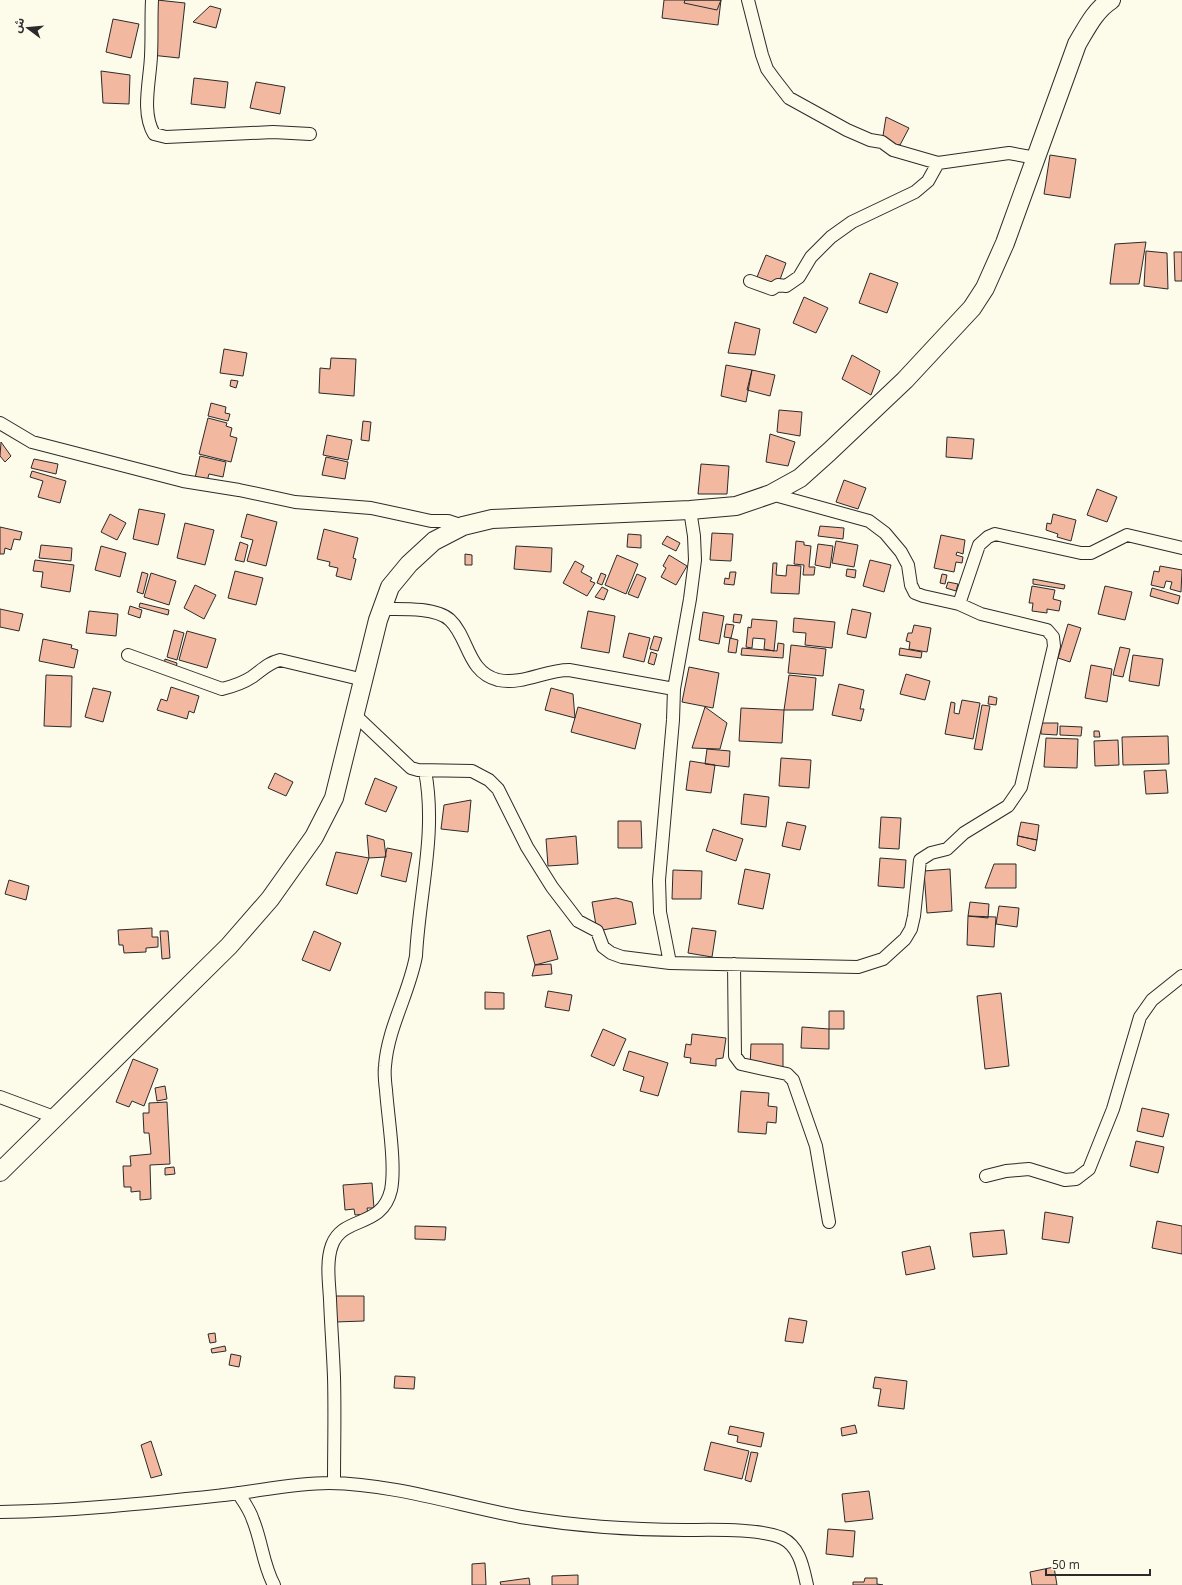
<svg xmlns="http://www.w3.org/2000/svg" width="1182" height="1585" font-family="'Open Sans','Noto Sans Arabic',sans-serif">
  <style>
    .building { fill: #f2b8a0; stroke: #2b2b2b }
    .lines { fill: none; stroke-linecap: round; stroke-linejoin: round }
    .street-casing { stroke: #2b2b2b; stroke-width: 14 }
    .secondary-casing { stroke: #2b2b2b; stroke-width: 20 }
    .street { stroke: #fdfbea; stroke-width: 12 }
    .secondary { stroke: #fdfbea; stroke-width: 18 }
  </style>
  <rect width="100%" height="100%" fill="#fdfbea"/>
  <path class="building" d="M157 0 185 3 179 58 151 55Z
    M664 0H721L718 25 662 18Z
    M685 0H721L717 10 684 3Z
    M210 6 221 9 216 28 193 22Z
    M113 19 139 24 131 58 106 52Z
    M101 71 130 75 129 104 103 103Z
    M194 78 228 82 225 108 191 104Z
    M256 82 285 87 280 114 250 108Z
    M886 117 909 128 900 145 882 142Z
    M1050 155 1076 159 1070 198 1044 194Z
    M1146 242 1139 284H1110L1115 244Z
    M1146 251 1167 253 1168 289 1144 286Z
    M1174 252H1182V281H1175Z
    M766 255 786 263 778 285 757 277Z
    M870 273 898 283 887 313 859 303Z
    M804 297 828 308 816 333 793 323Z
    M735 322 760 329 755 355 728 353Z
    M224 349 247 353 243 376 220 373Z
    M852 355 880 371 871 395 842 379Z
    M331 358 356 359 354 396 319 393 320 368 330 369Z
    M726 365 752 370 746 402 721 396Z
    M752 370 775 375 770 396 747 390Z
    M231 380 238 381 236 388 230 386Z
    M211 403 226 407 225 413 230 414 228 421 208 416Z
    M779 410 802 412 800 436 777 432Z
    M208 418 227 423 226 426 232 428 230 436 237 438 231 462 199 454Z
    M363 421 371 422 369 441 361 440Z
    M770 434 795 442 788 466 766 462Z
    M327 435 352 440 348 460 323 455Z
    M947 437 974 439 972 459 946 457Z
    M1 442 11 456 5 462 0 456Z
    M200 456 226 462 223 477 209 474 207 481 195 478Z
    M326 457 348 462 345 479 322 475Z
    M34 459 58 464 56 474 31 468Z
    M701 464 729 466 727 494H698Z
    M32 471 66 481 60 503 38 497 43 481 30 477Z
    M844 480 866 488 858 509 836 502Z
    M1097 489 1117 497 1107 522 1087 515Z
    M139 509 165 514 158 545 133 539Z
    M110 514 126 523 117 540 101 532Z
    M247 514 277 522 266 566 247 561 253 540 241 537Z
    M1053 514 1076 520 1071 541 1057 537 1058 534 1046 530 1047 523 1051 524Z
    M185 523 214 530 205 565 177 558Z
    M820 526 844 528 843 539 818 536Z
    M0 527 22 532 20 540 14 539 11 550 5 548 4 554H0Z
    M324 529 358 538 353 558 356 559 351 580 336 576 338 568 329 566 330 562 317 559Z
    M712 533 733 534 731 561 710 560Z
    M628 534 641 535V548L627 547Z
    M941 535 965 540 963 554 957 552 956 555 963 557 962 563 956 562 954 572 934 568Z
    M667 536 680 543 676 551 662 544Z
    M796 541 804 542V545L811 546 809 567H815L814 575H803L804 565 794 564Z
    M836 541 858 545 854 567 832 563Z
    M240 542 248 545 244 562 235 560Z
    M818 544 833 546 830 568 815 565Z
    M41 545 72 548 71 561 39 558Z
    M101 546 126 553 120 577 95 570Z
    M516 546 552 548 551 572 514 569Z
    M465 554 472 555V565H465Z
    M617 555 638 564 626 594 605 585Z
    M669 555 687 566 676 585 661 577 666 568 663 566Z
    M35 560 74 565 70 592 41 587 43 572 33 571Z
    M870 560 891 565 884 592 863 586Z
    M575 561 584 566 581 572 592 578 590 581 595 583 587 596 563 583Z
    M773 563H777L776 575 786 576 787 565 801 566 799 594 771 593Z
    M1160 566 1182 570 1181 592 1170 589 1172 582 1166 581 1164 588 1151 585 1154 571 1159 572Z
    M847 569 856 570 855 578 846 576Z
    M235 571 263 578 256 605 228 598Z
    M142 572 148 574 143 594 137 592Z
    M730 572H736L734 585 724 584 725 578 729 579Z
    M151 573 176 581 169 605 144 597Z
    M601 573 606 575 602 585 597 583Z
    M637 574 646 578 638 598 628 594Z
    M942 574 947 575 945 584 940 583Z
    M1033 579 1065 585 1064 589 1033 584Z
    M948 582 958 584 956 591 946 588Z
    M195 585 216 595 204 619 184 608Z
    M1032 586 1055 590 1053 599 1061 601 1059 611 1047 609V613L1032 611 1033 603H1029Z
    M1105 586 1132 592 1125 620 1098 614Z
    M602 587 608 590 604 600 595 597Z
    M1152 588 1180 596 1178 604 1150 596Z
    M140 603 169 610 168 615 139 607Z
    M130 606 142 610 140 618 128 614Z
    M0 609 23 614 19 631 0 627Z
    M852 609 871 613 866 638 847 634Z
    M89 611 118 614 116 636 86 633Z
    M588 611 615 616 609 653 581 648Z
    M703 612 724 616 719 644 699 640Z
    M734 614 742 615 740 623 733 622Z
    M794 618 835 622 832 648 805 645 806 633 793 632Z
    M752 619 777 621 774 651 764 649 765 639 753 638 752 648 746 647 748 627 751 628Z
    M726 624 734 625 731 638 724 637Z
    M1068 624 1081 628 1070 662 1058 658Z
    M914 625 931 628 927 652 909 649 910 642 906 641 908 633H912Z
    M174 630 184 633 177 660 167 657Z
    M187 631 216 639 207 668 179 660Z
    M629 633 650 638 644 662 623 657Z
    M654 636 662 638 658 651 650 649Z
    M730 638 738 640 736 653 728 652Z
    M43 639 72 645 71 648 78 650 74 668 39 661Z
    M778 643 784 644 783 658 741 655 742 648 777 651Z
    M791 645 826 649 823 676 788 673Z
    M1120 647 1130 649 1123 677 1113 675Z
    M900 648 922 652 921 658 899 655Z
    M651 652 657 654 654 665 648 663Z
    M1133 655 1163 659 1159 686 1129 681Z
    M165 659 177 663 176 668 164 665Z
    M1091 665 1112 669 1107 702 1085 698Z
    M689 667 719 673 713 708 682 702Z
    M906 674 930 681 925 700 900 694Z
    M46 675 72 676 71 727 44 726Z
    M789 675 816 678 813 710H784Z
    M839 684 864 690 860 709H864L861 721 832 715Z
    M171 687 199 696 194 713 189 711 187 719 157 710 161 699 167 701Z
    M93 688 111 692 103 722 85 717Z
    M551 688 573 694 575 718 545 710Z
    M989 696 997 698 996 705 988 704Z
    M962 700 980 703 973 739 945 734 951 702 955 703 954 713 959 714Z
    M982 705 990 706 982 750 974 749Z
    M578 707 641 724 635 749 571 732Z
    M705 707 727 723 720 749 692 748Z
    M741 708 784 710 782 743 739 741Z
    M1041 723H1058L1057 735 1041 734Z
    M1060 726 1082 727 1081 736 1060 735Z
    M1094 731H1099L1100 737H1094Z
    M1168 736 1169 764 1123 765 1122 737Z
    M1046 738 1078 739 1077 768 1044 767Z
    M1118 740 1119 765 1095 766 1094 741Z
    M707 749 730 751 729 767 705 764Z
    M781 758 811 760 809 788 779 786Z
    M690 761 715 765 711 793 686 790Z
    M1166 770 1168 793 1146 794 1144 771Z
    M275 773 293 782 286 796 268 788Z
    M375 778 397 787 386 812 365 804Z
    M744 794 769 797 766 827 741 824Z
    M471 800 468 832 441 829 444 805Z
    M881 817 901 818 899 849 879 848Z
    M618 821H641L642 848H618Z
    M787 822 806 826 800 850 782 846Z
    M1021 822 1039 825 1037 840 1018 836Z
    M713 829 743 839 736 861 706 851Z
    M367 835 384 840 386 857 369 858Z
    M576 836 578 864 548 866 546 839Z
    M1018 836 1037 840 1035 851 1017 845Z
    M387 848 412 853 406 882 381 876Z
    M336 852 369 858 357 894 326 885Z
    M880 858 906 860 904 888 878 886Z
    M994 864H1016V888H985Z
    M745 869 770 874 763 909 738 904Z
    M950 869 952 911 927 913 924 871Z
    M673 870 702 871 701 899H672Z
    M9 880 29 886 26 900 5 894Z
    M616 898 632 902 636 924 597 931 592 902Z
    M970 902 989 904 988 918 968 916Z
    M999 906 1019 908 1017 927 996 924Z
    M968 916 996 917 994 947 967 945Z
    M152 928V937H158V947L146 948V952L124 953 123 945H119L118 930Z
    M692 928 716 931 712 957 688 953Z
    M550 930 558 959 535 965 527 936Z
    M160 931H168L170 958 162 959Z
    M314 931 341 943 330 971 302 960Z
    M551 964 552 974 532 976 535 965Z
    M548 991 572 995 569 1011 545 1007Z
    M485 992 504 993V1009H485Z
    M1001 993 1009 1066 985 1069 977 996Z
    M829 1011H844V1029H829Z
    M802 1027 829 1029V1049L801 1048Z
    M603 1029 626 1039 614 1066 591 1056Z
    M692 1034 726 1038 723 1058 716 1059V1066L690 1063 691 1058 684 1057 686 1044 691 1045Z
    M751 1044H783V1067H750Z
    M629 1051 668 1063 658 1096 640 1091 644 1077 623 1070Z
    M133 1059 158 1069 144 1106 132 1101 129 1107 116 1102Z
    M165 1086 167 1099 157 1101 155 1088Z
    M741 1091 769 1093 768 1106 777 1107 776 1123 767 1122 766 1134 738 1132Z
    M167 1102 170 1164 150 1165 151 1199 140 1200V1191L131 1192V1187H124L123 1166H131L130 1156 151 1154 149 1133H144L143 1113H149V1103Z
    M1142 1108 1169 1114 1163 1137 1137 1131Z
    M1136 1141 1164 1147 1158 1173 1130 1166Z
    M174 1167 175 1174 165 1175V1168Z
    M372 1183 374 1208H367L368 1214 355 1215 354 1209 345 1210 343 1185Z
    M1045 1212 1073 1217 1069 1243 1042 1239Z
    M1157 1221 1182 1226V1254L1152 1248Z
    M415 1226 446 1227 445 1240 415 1239Z
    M1004 1230 1007 1254 973 1257 970 1233Z
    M930 1246 935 1269 906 1275 902 1252Z
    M335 1296H364V1321L335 1322Z
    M789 1318 807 1321 803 1343 785 1341Z
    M215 1333 216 1342 210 1343 208 1334Z
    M225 1346 226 1351 212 1353 211 1349Z
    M231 1354 241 1356 239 1367 229 1365Z
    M395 1376 415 1377 414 1389 394 1388Z
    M875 1377 907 1381 904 1409 878 1406 881 1389 873 1388Z
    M855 1425 857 1433 842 1436 841 1428Z
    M730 1426 764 1433 761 1447 737 1442 738 1436 728 1434Z
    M151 1441 162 1475 151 1478 141 1445Z
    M711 1442 749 1451 742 1479 704 1470Z
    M751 1452 758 1453 751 1482 745 1480Z
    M869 1491 873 1519 845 1522 842 1494Z
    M828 1529 855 1531 853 1557 826 1554Z
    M485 1563 486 1585H472V1564Z
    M1054 1567 1057 1585H1032L1030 1572Z
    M578 1575V1585H552V1576Z
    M529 1578 530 1585H501L500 1582Z
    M865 1578H877V1584L883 1585H853V1582H864Z"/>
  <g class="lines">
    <defs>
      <path id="street" d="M152 0C151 19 152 37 151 56 150 81 141 112 154 134L166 137 273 132 310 134
        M748 0 762 55 767 69 775 80 789 98 847 130 870 140 882 142 893 150 938 163 1009 153 1036 158
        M750 281 772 289 778 285 786 286 799 277 811 257 831 237 852 222 915 192 928 181 938 163
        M0 423 32 442 183 481 239 490 295 502 371 508 431 521H448L463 526
        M959 604 979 545 988 537 995 534 1081 553H1091L1127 535 1182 548
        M382 609C400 609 436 607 450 620 469 638 467 672 498 680 523 685 545 670 569 670L674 689
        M128 655 222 689C234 686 243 683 252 677 262 670 268 663 280 660L364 680
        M355 715 411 768 418 770 472 771 489 780 498 789 527 847 552 887 578 921 597 931 603 947 611 953 622 957 670 963 858 967 883 959 905 939 911 929 914 916 920 860 931 853 947 849 964 833 1008 806 1021 787 1054 646 1053 637 1047 630 981 614 959 604 923 596 915 593 911 585 908 565 901 552 885 533 869 521 771 494
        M670 963 660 912 659 880 673 720 674 689 690 599 695 560 694 536 690 510
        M734 964 735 1056 741 1064 787 1074 793 1080 816 1146 829 1222
        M0 1097 54 1117
        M986 1176 1006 1171 1029 1169 1065 1180 1076 1179 1089 1169 1113 1109 1140 1017 1152 1000 1182 976
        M334 1483C334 1448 335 1413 334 1377 333 1351 331 1325 330 1299 329 1282 326 1261 332 1245 343 1215 382 1229 391 1190 396 1165 388 1118 386 1090 385 1082 384 1074 385 1066 388 1027 409 994 416 956 419 894 437 833 425 771
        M238 1493C244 1502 250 1510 253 1520 262 1542 263 1565 274 1585
        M0 1512C75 1511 149 1503 224 1495 259 1491 294 1483 329 1483 394 1484 457 1505 521 1517 575 1526 630 1530 685 1530 711 1530 759 1528 782 1538 800 1547 803 1568 807 1585"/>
      <path id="secondary" d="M0 1172 229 946 270 899 314 837 334 798 378 620 390 587 409 564 434 541 463 526 492 519 690 510 736 506 771 494 800 478 829 452 905 380 972 308 985 288 1005 243 1077 44C1086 29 1095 10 1111 0"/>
    </defs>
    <use href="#street" class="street-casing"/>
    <use href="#secondary" class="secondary-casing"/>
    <use href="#street" class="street"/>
    <use href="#secondary" class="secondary"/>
  </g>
  <g transform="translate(28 28) rotate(286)" stroke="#fdfbea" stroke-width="3" paint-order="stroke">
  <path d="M0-3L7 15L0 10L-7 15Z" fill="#2b2b2b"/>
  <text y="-6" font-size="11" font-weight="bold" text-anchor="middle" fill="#2b2b2b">ش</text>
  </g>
  <path d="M1046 1569v6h104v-6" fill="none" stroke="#2b2b2b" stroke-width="2"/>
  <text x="1052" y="1569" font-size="12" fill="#2b2b2b" stroke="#fdfbea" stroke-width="3" paint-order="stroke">50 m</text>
</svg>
